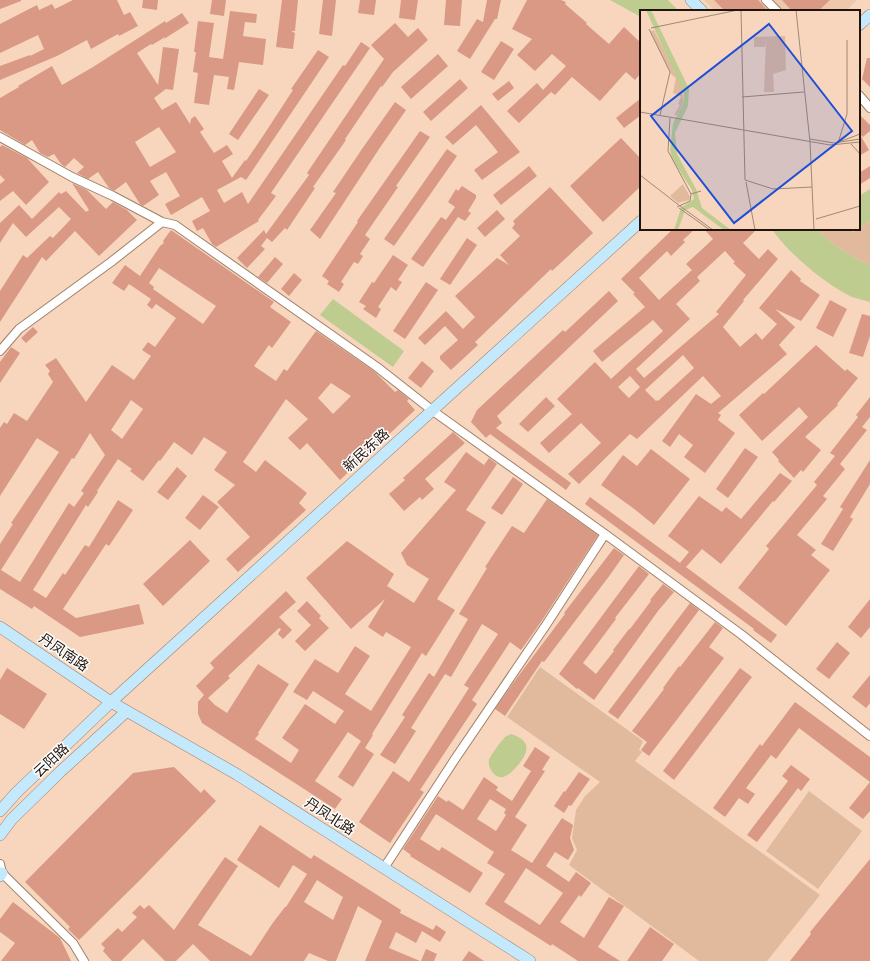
<svg xmlns="http://www.w3.org/2000/svg" width="870" height="961" font-family="Jost,'Noto Sans SC',sans-serif">
  <style>
    .built { fill: #efc7aa }
    .green { fill: #e1ba9e }
    .water { fill: #bfcc8f }
    .building { fill: #d99985; fill-rule: evenodd }
    .lines { fill: none; stroke-linecap: round; stroke-linejoin: round }
    .street-casing { stroke: #9f816a; stroke-width: 10 }
    .secondary-casing { stroke: #9f816a; stroke-width: 12 }
    .street { stroke: #fff; stroke-width: 8 }
    .secondary { stroke: #c4e8fc; stroke-width: 11 }
    .labels { text-anchor: middle; dominant-baseline: central; stroke-width: 3; stroke-linejoin: round; paint-order: stroke }
    .street-label { font-size: 14px; fill: #20140b; stroke: #fefefe }
    .inset-road { fill: none; stroke: #a18876; stroke-width: 1 }
    .view { fill: #1d4ed8; fill-opacity: 0.15; stroke: #1d4ed8; stroke-width: 2 }
    .inset-edge { fill: none; stroke: #20140b; stroke-width: 2 }
  </style>
  <rect width="100%" height="100%" fill="#f7d6bd"/>
  <path class="built" d="M704 0H857L846 11H715Z"/>
  <path class="green" d="M870 221V265C850 256 832 245 817 229H851L853 232Z
    M540 667 643 741 639 750 642 752 635 761 820 895 767 961H699L569 865 577 850 572 838 576 810 585 796 600 782 507 717Z
    M809 791 862 831 818 889 766 851Z"/>
  <path class="water" d="M610 0H668L679 11H641V17Z
    M870 189V221L859 228V196Z
    M772 229H817C832 245 850 256 870 265V302C864 300 858 299 852 297 826 285 787 252 772 229Z
    M333 299 404 351 393 367 320 315Z
    M511 734C530 740 530 750 519 764 513 771 503 783 494 774 490 770 488 765 489 760 490 756 502 740 505 737 507 736 509 735 511 734Z"/>
  <path class="building" d="M0 0H21V1L0 9Z
    M73 0H117L124 15 130 12 138 26 119 36 118 34 91 49 87 40 57 56 0 80V66L30 55V56L44 49 38 35 0 53V24L37 5 39 10 52 4 55 9Z
    M143 0H158L157 10 142 8Z
    M212 0H226L224 16 210 14Z
    M282 0H298L295 31H291L295 33 293 49 276 47Z
    M323 0H336L332 36 319 34Z
    M360 0H376L374 15 358 13Z
    M401 0H418L415 20 399 18Z
    M446 0H462L460 26 444 25Z
    M487 0H501L497 19H495L470 59 457 51 477 19 483 22Z
    M527 0H561L566 2 565 4 587 23 586 24 609 44 624 27 641 43V73L635 80 626 72 600 101 572 77 555 95 551 92 519 123 507 111 537 83 543 90 566 66 552 54 535 71 517 55 532 39 512 29Z
    M714 0H758L768 11H725Z
    M782 0H830L818 11H792Z
    M230 11 257 14 256 23 245 22 243 36 266 39 263 65 239 62 234 90 227 89 229 77 214 75 209 105 194 103 198 73 193 72 196 52H194L198 21 214 23 209 57 223 59Z
    M182 13 189 23 164 39 165 37 152 45 151 44 137 53 158 85 163 47 179 49 173 90 166 89 154 98 162 110 176 102 190 124 191 119 195 116 204 129 200 132 214 153 227 145 233 154 222 161 232 178 245 160 246 161 263 136 293 90 291 89 318 50 329 57 246 180 241 177 217 190 224 203 242 192 248 204 343 65 345 66 361 42 370 48 271 193 276 196 258 220 259 221 216 247 212 244 203 228 197 231 192 221 210 211 202 197 171 215 165 204 180 196 166 172 150 181 159 195 143 206 140 204 126 182 114 191 109 188 98 172 88 179 77 173 84 167 74 158 65 167 61 164 54 154 48 157 40 153 32 140 25 145 0 130V98L19 87 18 86 52 66 62 85 93 67 165 21 166 23ZM159 127 176 152 150 167 135 142Z
    M395 23 408 37 418 28 428 40 393 72 382 87 381 86 345 139 346 140 313 187 315 188 287 230 285 228 272 242 267 238 261 246 265 249 247 268 237 258 264 230 266 234 309 175 307 173 384 59 371 45Z
    M501 41 514 49 494 80 481 72Z
    M438 54 448 66 411 99 401 87Z
    M867 58H870V87L862 79Z
    M460 79 468 88 431 121 423 112Z
    M509 81 514 88 498 101 492 94Z
    M259 89 269 95 238 140 229 134Z
    M641 98V115L624 128 616 118Z
    M395 102 406 110 379 149 320 239 310 230 336 193 333 192 362 149Z
    M481 105 520 152 482 180 474 170 498 152 476 125 453 145 445 137Z
    M859 114 870 125V131L863 137 859 133Z
    M420 131 430 137 396 186 398 187 365 235 370 239 360 254 363 256 358 264 354 262 341 282 344 284 339 292 327 284 329 281 322 276 358 222 357 221Z
    M859 133 869 150 859 156Z
    M621 138 641 159V186L603 222 570 186Z
    M2 145 27 158 49 182 26 205 13 191 0 201V184L5 180 0 175V147Z
    M447 149 457 156 394 246 384 239Z
    M529 166 537 176 501 205 493 195Z
    M870 166V178L859 185V173Z
    M72 183 87 190 106 209 113 202 127 210 137 220 99 256 75 231 46 261 42 257 0 322V291L23 255 27 258 50 236 53 238 71 219 59 207 26 237 13 223 0 243V223L19 205 32 219 59 192 61 194 66 191 86 212 89 210Z
    M462 186 476 195V198L468 211 471 213 465 221 458 217 423 267 411 259 441 217 446 220 455 207 448 202 456 189 458 191Z
    M550 187 593 233 552 271 551 269 475 342 478 345 451 370 440 359V356L458 340 445 326 425 345 418 338 446 311 463 329 475 317 455 296 497 258 509 265 500 255 520 236 512 228 515 224 513 221Z
    M497 210 505 219 485 237 477 228Z
    M673 229H695L683 240 685 242 671 256 667 251 639 278 659 300 692 270 686 264 713 239 704 229H757L743 243 759 259 768 249 778 259 743 300 744 301 723 327 740 347 756 333 762 340 777 324 759 308 791 270 801 279 800 281 820 295 801 321 775 309 795 327 779 345 787 354 718 413 721 415 718 420 735 433 705 473 684 457 693 445 679 434 670 447 662 441 696 394 711 404 721 396 703 376 637 439 630 434 579 484 568 474 601 443 581 423 549 453 540 443 572 414 557 399 595 362 611 379 663 331 653 320 602 362 593 351 645 307 633 294 635 293 621 279ZM725 251 735 262 733 263 746 275 716 312 719 314 644 378 636 369 690 319 676 304 700 281 697 277ZM683 355 694 368 658 401 657 400 656 401 645 390ZM630 376 640 387 629 398 618 387Z
    M171 230 274 302 270 307 291 322 272 348 269 345 254 366 276 381 284 369 287 371 316 331 374 371 395 392 398 390 409 399 407 401 415 410 340 480 307 443 300 450 288 438 308 419 286 399 243 462 256 472 265 460 307 493 299 503 306 510 238 572 226 559 250 537 217 502 235 485 214 470 227 452 204 437 192 455 174 442 160 461 159 460 143 481 130 471 132 469 118 459 97 491 98 492 88 507 86 505 33 590 46 598 63 573 65 575 85 545 89 547 118 500 133 510 109 546 106 544 63 609 76 618 139 604 144 624 80 637 34 606 32 609 0 589V544L13 524 11 523 59 452 37 438 0 496V428L4 422 7 424 14 413 27 421 53 382 48 374 50 371 45 365 56 358 86 402 112 365 134 380 151 356 142 350 148 342 155 347 176 318 156 304 152 309 147 305 151 299 129 284 124 291 112 283 125 265 140 276 160 246 164 243 163 241ZM159 268 216 306 203 324 153 289 154 287 149 283ZM331 383 351 396 333 414 318 398ZM131 400 143 409 122 439 111 430ZM90 433 105 455 81 491 84 493 74 507 69 503 20 582 1 570 72 458 74 459Z
    M467 238 477 245 450 285 440 279Z
    M393 255 408 265 398 280 402 282 396 291 391 287 378 307 381 309 376 318 363 309 366 306 359 302 372 282 374 283Z
    M275 257 283 264 267 283 258 277Z
    M294 273 302 280 289 296 281 289Z
    M426 282 438 290 405 339 393 331Z
    M609 291 618 301 497 416 502 423 496 428 571 483 566 490 490 434 486 438 471 422 477 410 563 330 565 332Z
    M830 300 847 309 833 337 816 328Z
    M862 314 870 316V336L863 357 849 353Z
    M33 327 38 332 26 343 21 338Z
    M816 345 845 371 847 369 858 378 837 404 838 405 805 437 821 450 803 472 801 470 794 478 778 461 779 460 772 452 808 417 799 407 762 441 739 415 763 393 764 394Z
    M11 347 20 353 0 383V362Z
    M422 361 434 371 421 388 408 378Z
    M546 397 555 406 528 432 519 424Z
    M870 397V417L862 427 867 430 840 464 845 469 823 496 827 499 797 535 816 550 811 555 830 570 786 626 738 588 769 549 766 546 817 485 814 482 835 456 830 453 858 417 856 415Z
    M453 432 465 443 425 479 434 489 422 500 420 497 404 511 389 494 405 480 403 478Z
    M745 448 758 457 728 498 716 489Z
    M651 449 690 479 654 525 633 508 601 485 623 455 637 466Z
    M466 452 484 465 489 458 497 464 466 510 486 522 437 599 455 610 426 656 422 653 372 734 373 735 365 748 374 754 353 787 338 777 361 741 348 732 315 781 342 799 335 809 202 723 198 714V702L204 695 196 686 214 668 210 663 286 591 296 602 279 617 292 630 283 639 278 634 281 629 279 628 228 676 230 678 208 698 215 705 227 713 258 664 289 684 258 733 259 734 255 739 291 763 299 750 282 738 305 704 335 724 344 711 313 691 307 700 293 692 315 659 338 673 355 646 370 656 345 694 371 711 411 647 386 632 383 637 368 627 385 599 351 629 306 578 347 541 394 574 387 586 414 603 429 579 407 565 401 553 456 490 444 482Z
    M870 460V484L850 517 853 519 833 551 821 544 843 509 840 507Z
    M177 467 187 476 168 500 157 492Z
    M780 473 792 481 774 502 773 501 721 564 702 549 686 567 777 635 771 643 753 630 754 629 585 504 590 497 680 563 689 552 668 536 699 496 722 512 726 507 741 519Z
    M513 477 523 484 502 515 491 508Z
    M203 495 219 507 200 530 185 518Z
    M547 499 598 535 541 622 521 650 510 642 472 700 477 704 420 790 424 792 390 843 359 822 393 771 409 782 469 688 464 685 498 634 482 624 451 677 445 674 411 728 416 731 395 764 380 755 405 717 402 715 429 673 434 677 468 619 459 614 487 568 485 567 512 526 524 533Z
    M190 540 210 561 163 606 143 584Z
    M614 548 624 555 610 575 544 662 542 661 505 716 495 709 513 683 565 614 564 613Z
    M639 566 649 574 615 618 616 619 583 663 596 674 614 651 613 650 629 629H630L651 601 650 600 663 584 674 592 658 611 594 700 578 688 577 689 559 674Z
    M870 599V627L861 638 848 627Z
    M307 601 321 616 319 618 329 628 305 651 295 641 311 625 297 611Z
    M690 603 699 610 618 719 608 712Z
    M715 622 723 628 709 647 724 658 649 756 641 750 647 742 632 731 664 689 663 688 679 666 680 667Z
    M837 642 850 653 829 679 816 669Z
    M7 668 47 694 24 729 0 714V680Z
    M740 668 752 677 674 780 663 771Z
    M870 675V703L866 708 852 697Z
    M795 702 870 757V811L863 819 849 808 870 782 799 728 776 759 771 755 746 788 755 794 748 804 739 798 725 817 713 808 760 744 762 746Z
    M535 747 550 757 542 770 545 771 515 817 527 825 511 850 532 863 562 818 573 825 570 838 574 850 568 860 555 852 546 866 569 882 576 872 591 883 581 897 579 895 560 922 584 938 609 897 624 906 598 947 620 961H578L552 944 551 946 485 904 505 874 487 863 494 852 436 814 420 839 439 851 442 847 483 873 470 893 410 856 411 855 403 849 438 796 447 802 448 800 463 810 484 777 498 787 496 790 512 801 531 771 523 766ZM490 799 506 809 504 813 506 815 496 831 477 819ZM526 868 563 893 540 925 504 902Z
    M791 765 810 779 801 791 798 788 757 842 747 835 788 781 782 776Z
    M174 767 201 793 204 789 216 801 140 880 79 940 68 929 70 927 25 882 133 773Z
    M579 772 590 779 571 806 569 805 564 813 554 806 564 791 565 792Z
    M260 825 311 859 314 855 401 910 400 913 433 930 436 925 446 932 440 942 422 931 416 943 396 932 389 948 420 961H365L382 921 358 906 336 961H328L309 953 304 961H210L193 944 176 961H165L143 939 121 961H112L103 951 105 948 101 944 118 928 122 932 137 917 132 913 140 905 144 909 149 905 174 930 225 857 238 866 198 925 251 956 272 924 285 907H286L307 874 293 865 279 888 237 860ZM317 880 343 897 333 920 304 902Z
    M870 859V961H790L811 934 810 932Z
    M13 902 60 938 71 961H1L15 943 0 932V919Z
    M650 927 674 944 662 961H627Z
    M426 949 437 954 434 961H421Z
    M469 951 484 961H462Z"/>
  <g class="lines">
    <defs>
      <path id="street" d="M766 0 777 11
        M859 95 870 108
        M0 137 72 177 113 196 162 222
        M0 351 19 329 111 262 162 222 175 225 377 367 433 411 605 534 742 635 870 736
        M0 864 2 873 73 943 84 961
        M384 868 455 759 546 625 605 534"/>
      <path id="secondary" d="M691 0 702 11
        M859 25 870 15
        M0 627 111 702 238 775 530 961
        M0 811 16 793 111 702 641 221
        M0 835 12 819 61 771 127 711
        M0 876 2 873"/>
    </defs>
    <use href="#street" class="street-casing"/>
    <use href="#secondary" class="secondary-casing"/>
    <use href="#street" class="street"/>
    <use href="#secondary" class="secondary"/>
  </g>
  <g class="labels">
    <g class="street-label">
      <text transform="translate(366 450) rotate(-42)">新民东路</text>
      <text transform="translate(64 652) rotate(34)">丹凤南路</text>
      <text transform="translate(51 760) rotate(-43)">云阳路</text>
      <text transform="translate(330 816) rotate(33)">丹凤北路</text>
    </g>
  </g>
  <g transform="translate(640 10)">
    <rect width="220" height="220" fill="#f7d6bd"/>
    <path d="M14 20 42 76 43 94 37 105H34L40 95 38 94 41 86 33 83 36 68 31 64 10 22ZM145 26 146 60 133 64 134 82H124L126 30 125 37H114V27ZM43 174 50 187 49 190 38 193 30 186Z" fill="#e1ba9e"/>
    <path d="M6 0H11L49 79 48 96 35 123 37 144 56 179 62 198 91 220H84L53 197 45 200 38 220H34L41 198 54 189 52 180 32 149 30 140 33 113 43 94 44 84Z" fill="#bfcc8f"/>
    <path class="inset-road" d="M101 0 105 170 133 179 172 177M156 0 170 132 174 220M11 18 98 0M9 19 30 62 20 105M102 87 164 82M0 102 190 135 220 132M30 108 28 141 51 184M170 129 194 133 220 129M199 132 220 124M198 133 207 104V30M211 134 220 144M0 165 40 196M106 172 115 220M40 196 73 220M37 197 50 191 51 184 61 181M39 198 70 220M176 209 220 196"/>
    <path class="view" d="M129 14 212 121 94 213 11 106Z"/>
    <rect width="220" height="220" class="inset-edge"/>
  </g>
</svg>
